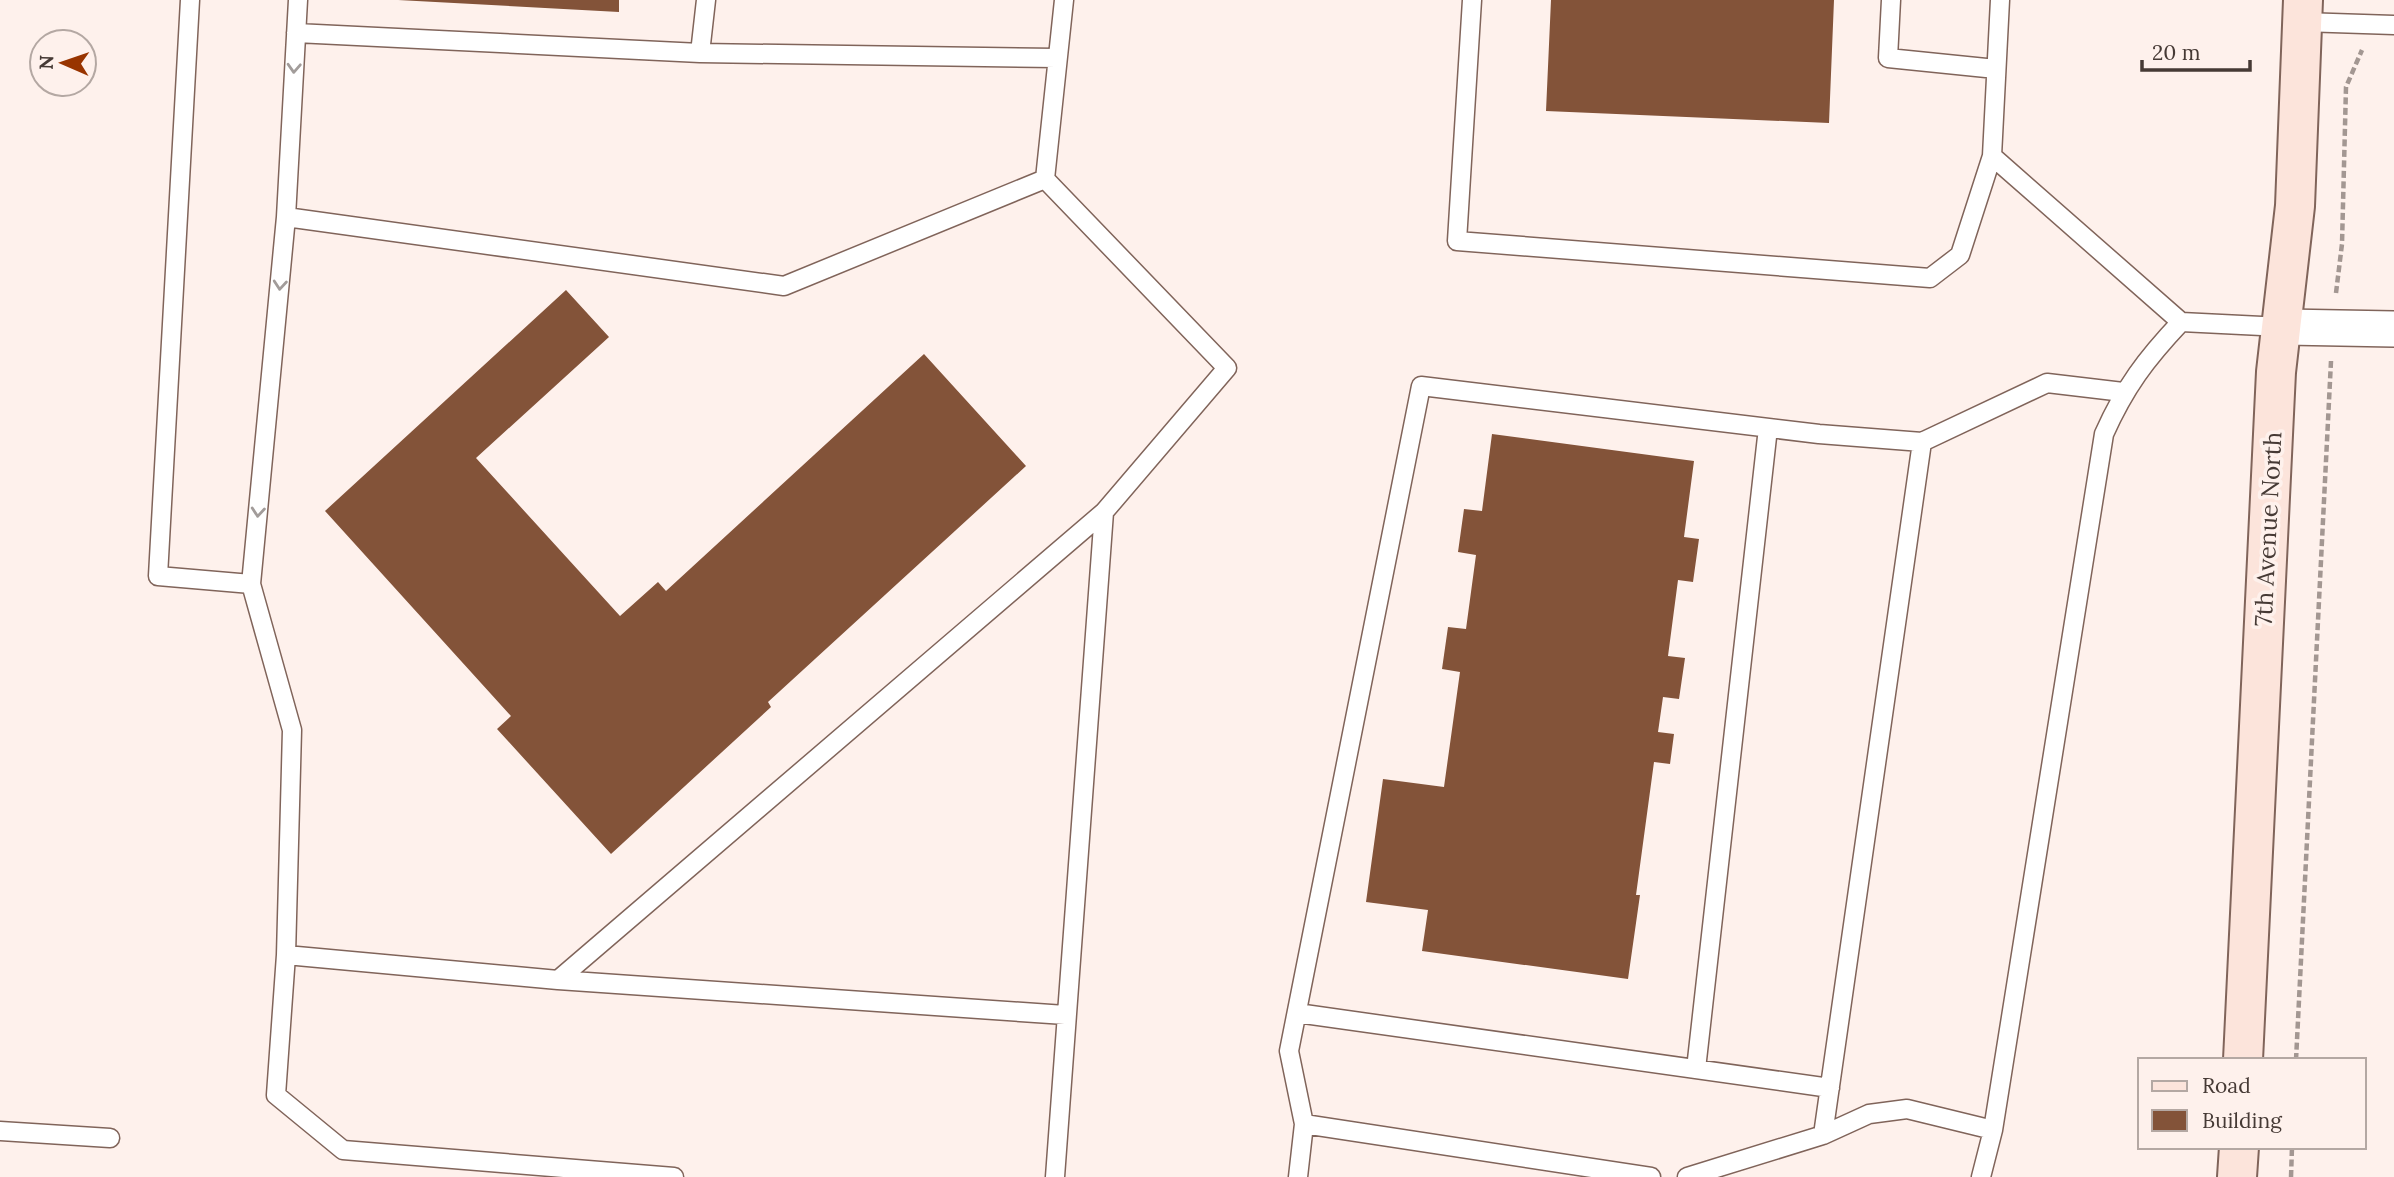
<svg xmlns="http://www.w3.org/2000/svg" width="2394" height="1177" font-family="Lora,serif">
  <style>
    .building { fill: #835339 }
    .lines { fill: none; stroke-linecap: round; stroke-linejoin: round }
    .lane-casing { stroke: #80645a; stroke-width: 21 }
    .street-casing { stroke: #80645a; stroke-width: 38 }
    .secondary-casing { stroke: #80645a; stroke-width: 42 }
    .path { stroke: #a39792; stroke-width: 4.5; stroke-dasharray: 7 3.5; stroke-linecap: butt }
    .lane { stroke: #fff; stroke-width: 18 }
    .street { stroke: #fff; stroke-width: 35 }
    .secondary { stroke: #fce4db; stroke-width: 38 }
    .oneway { stroke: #a29c9a }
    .labels { text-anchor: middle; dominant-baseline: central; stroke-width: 7; stroke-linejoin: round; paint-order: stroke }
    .street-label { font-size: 24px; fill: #463a35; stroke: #fef1ec }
  </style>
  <rect width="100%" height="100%" fill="#fef1ec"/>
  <path class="building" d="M398 0H619V12Z
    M1551 0H1834L1829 123 1546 111Z
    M566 290 609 337 476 458 620 616 658 582 666 591 924 354 1026 466 768 702 771 707 611 854 497 729 511 716 325 511Z
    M1492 434 1694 461 1684 537 1699 539 1693 582 1678 580 1668 656 1685 658 1679 699 1663 697 1658 732 1674 734 1670 764 1654 762 1636 895H1640L1628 979 1422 951 1428 910 1366 902 1383 779 1444 787 1460 672 1442 669 1448 627 1466 629 1476 555 1458 552 1464 509 1482 511Z"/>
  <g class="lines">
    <defs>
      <path id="lane" d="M190 0 158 576 251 584
        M298 0 286 217 251 584 292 730 286 955 276 1095 343 1150 674 1177
        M706 0 700 53 1056 58
        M1472 0 1457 241 1930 278 1960 255 1992 156
        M1891 0 1888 58 1996 69
        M2000 0 1992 156 2181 322
        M2302 22 2394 25
        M296 33 700 53
        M1045 179 1227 368 1104 512 1055 1177
        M286 217 784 286 1045 179 1064 0
        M286 955 558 980 1065 1015
        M558 980 1104 512
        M1297 1013 1830 1088
        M1696 1069 1768 428
        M1304 1124 1289 1051 1421 386 1819 434 1922 442 2047 383 2123 392
        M0 1131 110 1138
        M1823 1135 1922 442
        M1298 1177 1304 1124 1651 1177
        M1687 1177 1823 1135 1869 1114 1907 1109 1993 1130
        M1981 1177 1993 1130 2104 434C2125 387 2146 359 2181 322L2282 327"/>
      <path id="street" d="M2282 327 2394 329"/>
      <path id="secondary" d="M2243 1060 2276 372 2295 206 2303 0
        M2237 1177 2239 1147"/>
    </defs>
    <use href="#lane" class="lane-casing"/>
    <use href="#street" class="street-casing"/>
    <use href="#secondary" class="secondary-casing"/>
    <path class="path" d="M2336 293 2342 244 2346 87 2362 50
      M2296 1060 2331 361
      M2291 1177 2292 1147"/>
    <use href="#lane" class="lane"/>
    <use href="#street" class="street"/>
    <use href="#secondary" class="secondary"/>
  </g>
  <defs><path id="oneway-chevron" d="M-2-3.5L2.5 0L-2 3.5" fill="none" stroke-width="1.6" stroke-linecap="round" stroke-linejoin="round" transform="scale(1.75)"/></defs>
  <g class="oneway">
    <use href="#oneway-chevron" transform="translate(294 68) rotate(93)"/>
    <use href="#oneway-chevron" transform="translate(280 285) rotate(95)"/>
    <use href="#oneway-chevron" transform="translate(258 512) rotate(95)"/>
  </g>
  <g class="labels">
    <g class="street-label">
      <text transform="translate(2268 529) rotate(-87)">7th Avenue North</text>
    </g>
  </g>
  <rect x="2138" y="1058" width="228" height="91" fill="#fef1ec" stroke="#b4a8a3" stroke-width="2"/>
  <rect x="2152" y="1081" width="35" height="10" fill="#fce4db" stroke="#b4a8a3" stroke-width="2"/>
  <text x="2202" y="1093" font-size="21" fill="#463a35">Road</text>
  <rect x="2152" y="1110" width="35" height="21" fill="#835339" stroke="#b4a8a3" stroke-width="2"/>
  <text x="2202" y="1128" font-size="21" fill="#463a35">Building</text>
  <g transform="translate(63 63) rotate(272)"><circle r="33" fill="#fef1ec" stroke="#b4a8a3" stroke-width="2"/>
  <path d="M0-5L12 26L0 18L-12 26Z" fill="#983400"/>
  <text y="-10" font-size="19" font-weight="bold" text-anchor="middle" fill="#463a35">N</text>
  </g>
  <path d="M2142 60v10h108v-10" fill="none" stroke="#463a35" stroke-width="3.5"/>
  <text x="2152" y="60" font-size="21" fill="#463a35" stroke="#fef1ec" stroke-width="5" paint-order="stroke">20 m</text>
</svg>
